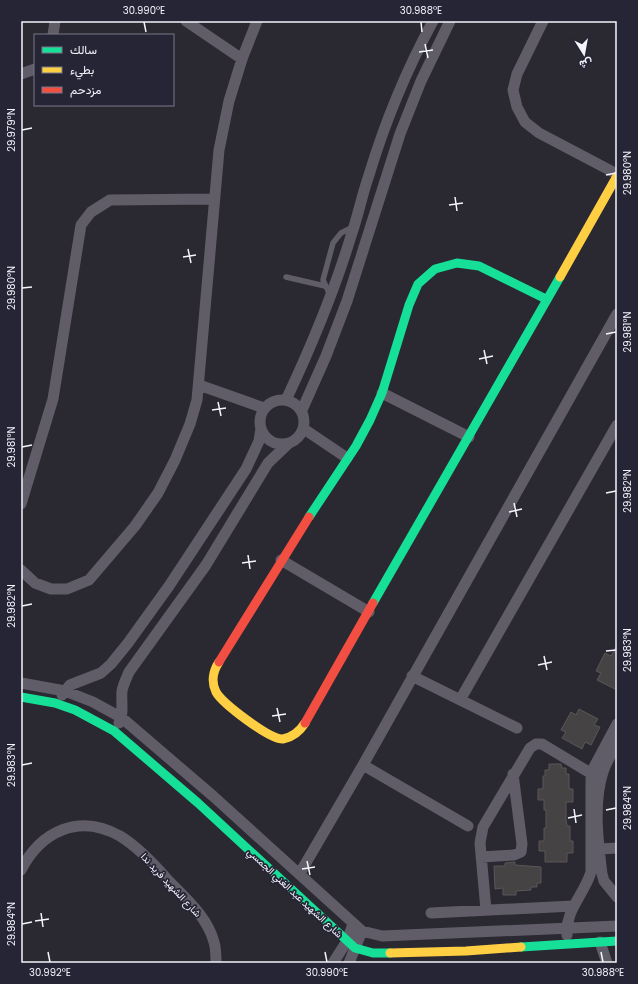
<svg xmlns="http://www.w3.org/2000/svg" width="638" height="984" font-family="Poppins,Vazirmatn,sans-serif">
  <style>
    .building { fill: #464345; stroke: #5a5757 }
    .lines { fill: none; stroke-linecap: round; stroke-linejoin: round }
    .lane { stroke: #615d68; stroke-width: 5.5 }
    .street { stroke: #615d68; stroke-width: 11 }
    .fast { stroke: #16e098; stroke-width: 9 }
    .slow { stroke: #ffcf43; stroke-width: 9 }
    .jam { stroke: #f24e42; stroke-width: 9 }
    .ticks { fill: none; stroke: #f4f4fd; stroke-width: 1.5 }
    .labels { text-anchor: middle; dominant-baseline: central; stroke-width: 3.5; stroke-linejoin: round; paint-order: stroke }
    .street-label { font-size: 10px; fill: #f4f4fd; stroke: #262536 }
    .neatline { fill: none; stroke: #f4f4fd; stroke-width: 1.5 }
    .ticks-label { font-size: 10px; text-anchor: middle; fill: #f4f4fd }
  </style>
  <rect width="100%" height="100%" fill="#2a2932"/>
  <path class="building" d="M617 645V690L597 680 601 673 596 671 605 653 611 656Z
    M579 709 598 719 594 725 600 727 591 745 585 742 582 749 562 738 566 732 561 730 571 712 576 715Z
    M549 764H561L562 768H566V774H569V789H573V802H566V820L567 826H570V841H573V853H567V862H545V851H539V841H544V828H546V810H544V800H538V789H543V776H545V770H549Z
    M515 862V865L541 867V883H537V887H531V890L516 891V895H503V888L495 889 494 866H505V863Z"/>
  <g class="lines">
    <path class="lane" d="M286 277 325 286
      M330 295 323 280 333 243 341 233 353 227"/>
    <path class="street" d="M186 21 242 59
      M543 21 517 74 513 90 517 107 525 122 539 133 617 174
      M53 35 55 21
      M21 74 35 69
      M199 385 264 408
      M382 393 469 437
      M260 422a22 22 0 1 1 44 0a22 22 0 1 1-44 0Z
      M286 400C311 347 334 292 351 236 358 216 362 195 369 175 385 122 407 69 433 21
      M302 410 326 356 347 301 400 134 421 81 450 21
      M304 429 347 458
      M21 504 53 399 81 225 91 212 110 200 213 199
      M281 560 369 612
      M21 570 35 583 51 589H67L89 580 135 526 158 493 175 460 190 424 197 400 219 150 229 101 242 59 257 21
      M412 676 517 728
      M21 683 65 691 93 702 122 718 213 796 362 931 382 936 617 926
      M62 695 70 685 101 673 111 664 128 643 169 586 246 469 259 441 261 428
      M460 700 617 425
      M119 723C124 715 121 701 122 691 123 685 126 679 129 672L206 565 268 463 289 443
      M617 744C612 753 606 762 603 772 593 803 598 842 602 874L604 881 617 897
      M363 765 468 826
      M600 849 617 848
      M481 857 514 855 521 852 522 844 513 774
      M21 870C41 831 79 813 120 836 138 847 153 863 167 879 185 898 207 916 214 942 216 948 216 956 216 963
      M300 873 363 765 617 314
      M486 910 480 843 483 827 530 748 536 744H542L592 774
      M431 913 573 906
      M567 935C565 910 584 895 591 872V779L594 767 617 724
      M600 942 607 963
      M333 963 347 941 353 924
      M349 963 362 931"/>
    <path class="fast" d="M309 517 356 446 370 420 382 393 409 305 418 284 435 269 457 263 479 266 546 299
      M373 603 560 277
      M21 697 55 703 75 710 114 731 198 803 355 948 373 953H390
      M521 947 617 941"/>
    <path class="slow" d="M560 277 617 176
      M219 662C213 671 211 682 216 692 222 703 270 740 283 739 293 737 300 731 305 723
      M390 953 466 951 521 947"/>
    <path class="jam" d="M219 662 309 517
      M305 723 373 603"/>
  </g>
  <path class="ticks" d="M144 22 146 32M421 22 422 32M425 44 428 58M419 52 433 50M22 130 32 128M606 175 616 173M455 197 457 211M449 205 463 203M188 249 191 263M183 257 196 255M22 288 32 287M606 334 616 332M484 350 487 364M479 359 493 356M218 402 221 416M212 410 226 408M22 447 32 445M606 493 616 491M514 503 517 517M509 512 522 509M248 555 250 569M242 563 256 561M22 606 32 604M606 651 616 650M544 656 547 670M538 665 552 662M277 708 280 722M272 716 286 714M22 765 32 763M574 809 576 823M606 810 616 808M568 818 582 815M307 861 310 875M302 869 315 867M41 913 43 927M35 921 49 919M22 924 32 922M48 952 50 962M325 952 327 962M601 952 603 962"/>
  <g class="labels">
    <g class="street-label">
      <text transform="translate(171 885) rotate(47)">شارع الشهيد فريد ندا</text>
      <text transform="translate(295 893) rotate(43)">شارع الشهيد عبد الغني الجمسي</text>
    </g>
  </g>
  <rect width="638" height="984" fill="none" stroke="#262536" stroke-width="44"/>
  <rect x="34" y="34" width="140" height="72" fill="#262536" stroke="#787886"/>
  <rect x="42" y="47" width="20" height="6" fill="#16e098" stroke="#787886"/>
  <text x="70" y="54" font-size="12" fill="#f4f4fd">سالك</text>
  <rect x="42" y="67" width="20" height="6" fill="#ffcf43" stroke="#787886"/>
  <text x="70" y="74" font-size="12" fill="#f4f4fd">بطيء</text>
  <rect x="42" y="87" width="20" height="6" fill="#f24e42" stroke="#787886"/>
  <text x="70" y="94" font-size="12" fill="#f4f4fd">مزدحم</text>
  <g transform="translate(584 54) rotate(169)" stroke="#262536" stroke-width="3" paint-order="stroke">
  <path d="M0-3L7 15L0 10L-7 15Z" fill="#f4f4fd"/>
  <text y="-6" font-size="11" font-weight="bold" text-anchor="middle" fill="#f4f4fd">ش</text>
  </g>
  <rect x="22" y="22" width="594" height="940" class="neatline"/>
  <g class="ticks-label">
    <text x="144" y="14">30.990°E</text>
    <text x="421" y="14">30.988°E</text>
    <text transform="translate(11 130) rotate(-90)" y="4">29.979°N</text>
    <text transform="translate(627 173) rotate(-90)" y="4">29.980°N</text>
    <text transform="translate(11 288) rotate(-90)" y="4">29.980°N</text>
    <text transform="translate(627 332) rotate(-90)" y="4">29.981°N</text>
    <text transform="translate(11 447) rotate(-90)" y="4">29.981°N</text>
    <text transform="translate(627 491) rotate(-90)" y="4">29.982°N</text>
    <text transform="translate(11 606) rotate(-90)" y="4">29.982°N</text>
    <text transform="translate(627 650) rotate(-90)" y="4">29.983°N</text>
    <text transform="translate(11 765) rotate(-90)" y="4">29.983°N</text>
    <text transform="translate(627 808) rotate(-90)" y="4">29.984°N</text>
    <text transform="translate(11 924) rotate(-90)" y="4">29.984°N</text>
    <text x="50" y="976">30.992°E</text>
    <text x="327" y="976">30.990°E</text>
    <text x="603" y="976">30.988°E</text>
  </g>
</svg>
